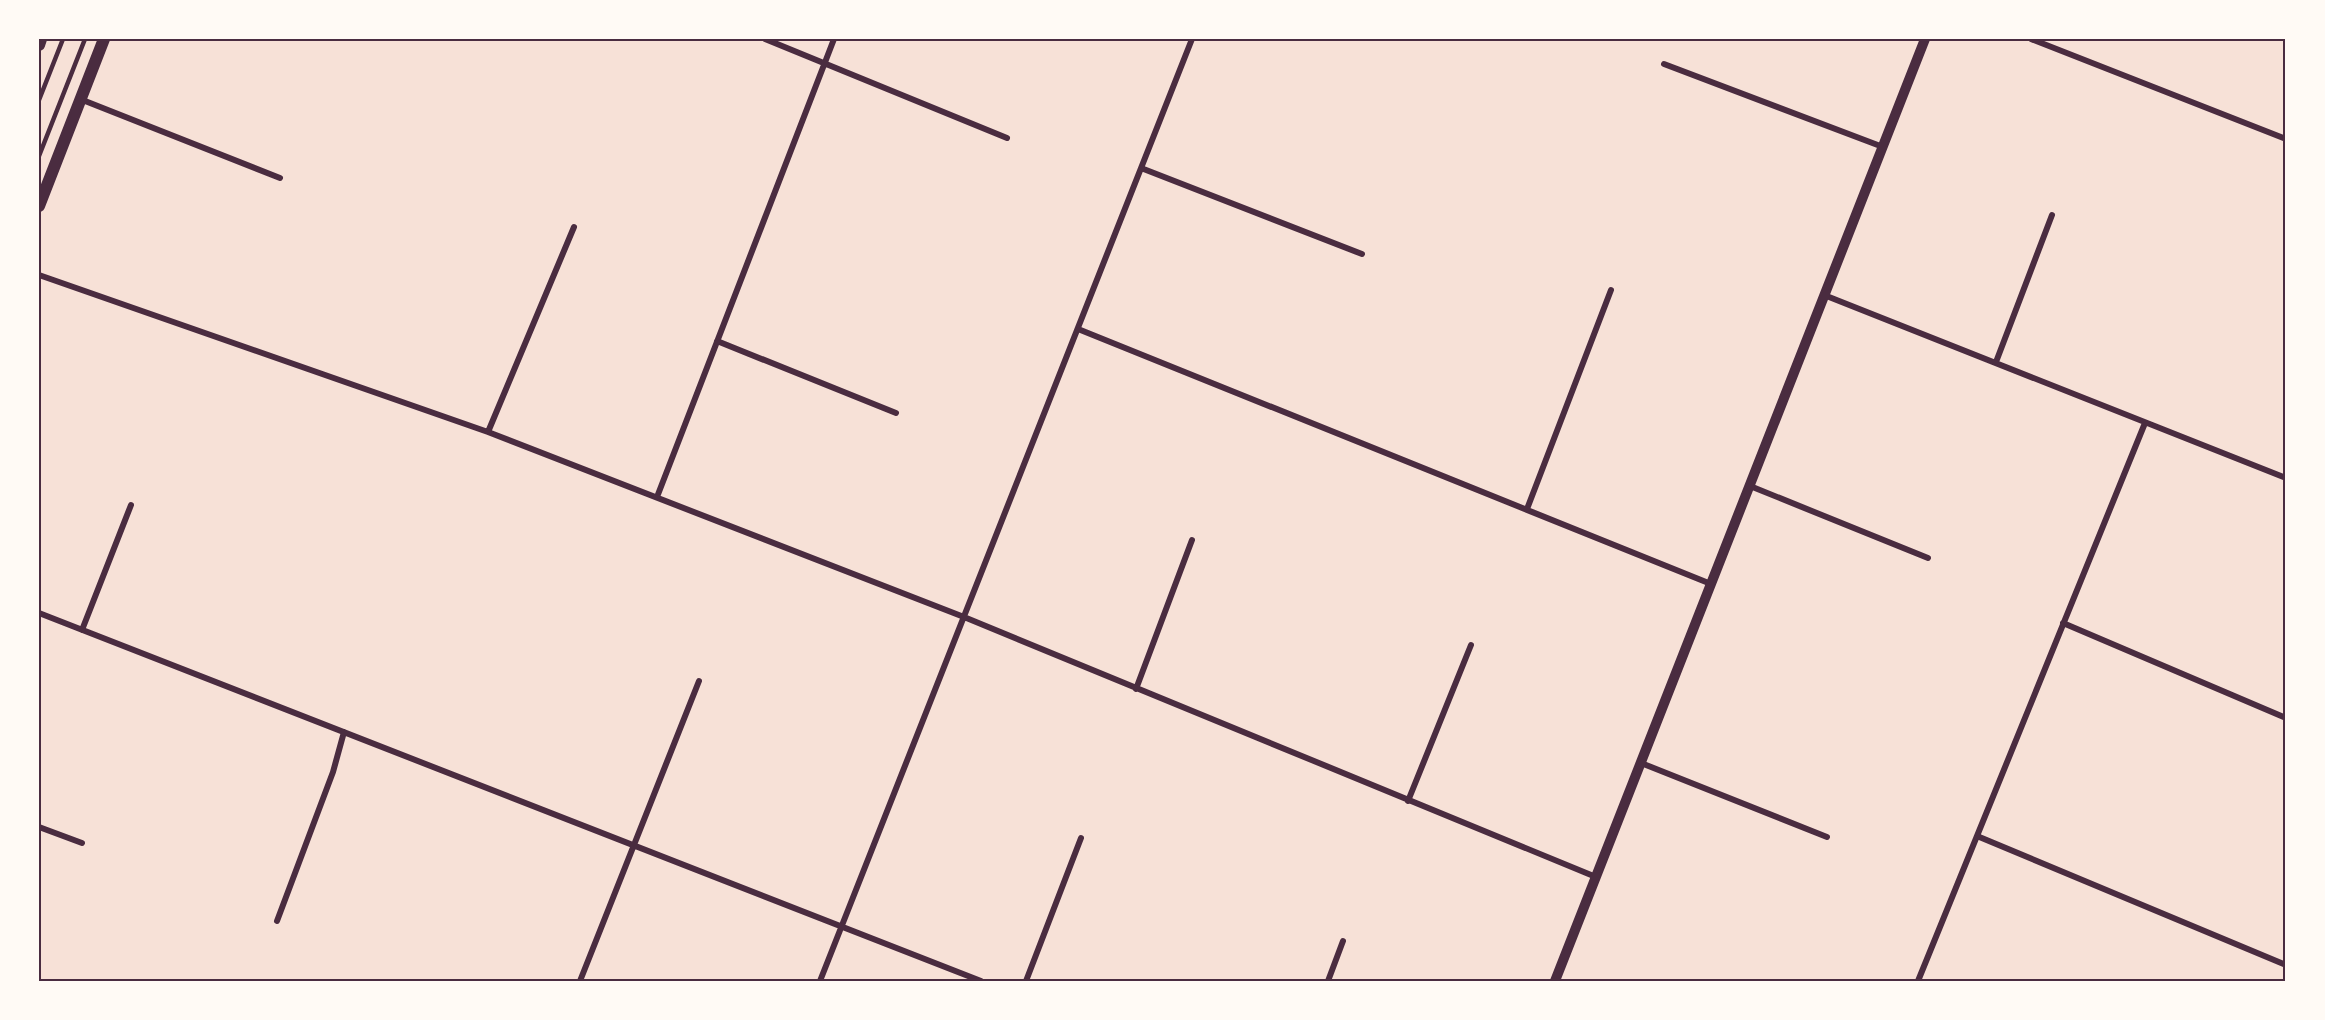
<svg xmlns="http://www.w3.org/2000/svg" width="2325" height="1020" font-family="'Sofia Sans Condensed',sans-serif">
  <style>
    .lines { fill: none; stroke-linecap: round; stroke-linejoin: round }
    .service { stroke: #4a2c40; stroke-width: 4.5 }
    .minor { stroke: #4a2c40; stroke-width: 6 }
    .tertiary { stroke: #4a2c40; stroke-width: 10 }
    .secondary { stroke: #4a2c40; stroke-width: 12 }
    .neatline { fill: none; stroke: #4a2c40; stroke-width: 2 }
  </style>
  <rect width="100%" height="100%" fill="#f7e1d7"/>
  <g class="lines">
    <path class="service" d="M39 100 63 39
      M39 156 85 39"/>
    <path class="minor" d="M765 39 1007 138
      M2031 39 2286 139
      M1664 64 1883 147
      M80 99 280 178
      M1141 168 1362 254
      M39 275 488 432 964 617 1596 877
      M1824 295 2286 478
      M1078 329 1711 584
      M717 341 896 413
      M1996 362 2052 215
      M488 432 574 227
      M1750 486 1928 558
      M657 497 834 39
      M1527 509 1611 290
      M39 613 981 981
      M2063 623 2286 718
      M82 630 131 505
      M1136 689 1192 540
      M1641 763 1827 837
      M1408 801 1471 645
      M39 827 82 843
      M1977 836 2286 965
      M277 921 333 772 344 732
      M580 981 699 681
      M820 981 1192 39
      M1026 981 1081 838
      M1328 981 1343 941
      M1918 981 2145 423"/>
    <path class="tertiary" d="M1555 981 1925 39"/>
    <path class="secondary" d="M39 45 41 39
      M39 206 104 39"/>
  </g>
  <rect width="2325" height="1020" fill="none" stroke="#fffaf5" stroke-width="81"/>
  <rect x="40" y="40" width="2244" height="940" class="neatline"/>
</svg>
